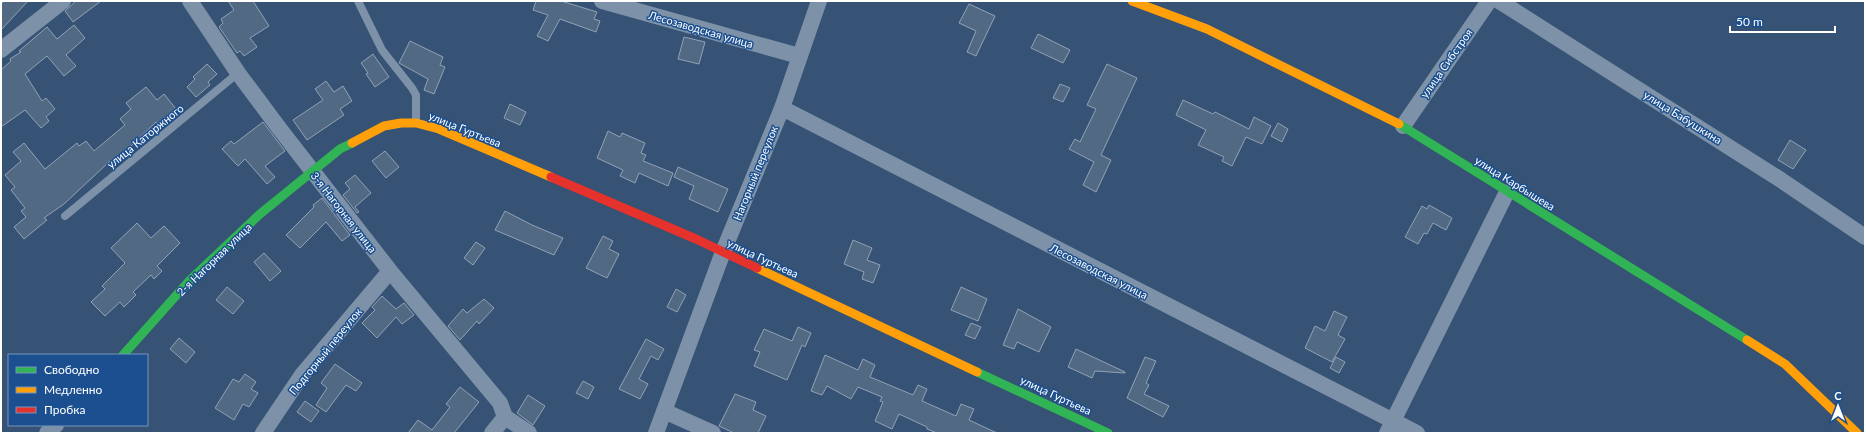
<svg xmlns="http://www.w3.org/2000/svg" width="1866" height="434" font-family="Lato,sans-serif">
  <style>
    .building { fill: #526984; stroke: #92a2b6 }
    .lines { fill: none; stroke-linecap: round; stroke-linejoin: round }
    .lane { stroke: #7d92a8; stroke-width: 8 }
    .street { stroke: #7d92a8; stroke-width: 16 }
    .fast { stroke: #30b455; stroke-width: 9 }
    .slow { stroke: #ff9f0a; stroke-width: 9 }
    .jam { stroke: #e5322d; stroke-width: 9 }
    .labels { text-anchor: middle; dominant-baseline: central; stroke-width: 3; stroke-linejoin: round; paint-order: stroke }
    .street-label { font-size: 11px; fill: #fff; stroke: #1b4f8f }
  </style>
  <rect width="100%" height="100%" fill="#365274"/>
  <path class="building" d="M4 1H28L1 30V4Z
    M76 1H101L73 22 65 11Z
    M228 1H253L269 26 250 38 257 47 244 56 240 51 237 53 219 27 223 23 221 19 234 10Z
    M536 1H561L597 12 594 19 600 21 596 32 560 19 548 41 537 36 548 15 533 10Z
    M969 4 995 16 976 56 967 52 976 31 959 23Z
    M74 25 85 38 66 55 76 66 64 76 47 56 25 74 42 101 46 98 55 109 46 117 49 121 41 128 25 110 1 127V70L11 61 10 59 21 52 19 51 47 27 57 39Z
    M1038 34 1070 50 1063 63 1031 48Z
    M684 37 705 42 699 64 678 59Z
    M410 41 443 57 440 65 445 67 434 94 424 90 428 79 399 63Z
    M373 54 389 77 375 87 366 74 368 73 361 63Z
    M207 64 217 74 208 82 210 85 196 97 187 87 195 79 193 77Z
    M1107 64 1137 78 1101 155 1111 160 1096 192 1083 185 1094 162 1069 149 1075 139 1080 142 1096 109 1087 105Z
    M326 81 334 92 343 86 352 101 340 109 344 115 307 140 293 120 323 100 315 89Z
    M1060 84 1070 88 1063 102 1053 98Z
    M146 87 157 100 164 94 176 109 157 124 156 122 112 164 110 161 64 204 44 218 47 220 24 239 14 227 26 217 21 211 25 208 11 190 15 187 5 175 21 161 13 152 24 143 45 169 77 143 79 146 86 141 94 151 125 125 120 119 131 109 126 103Z
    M1183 100 1213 114 1215 112 1249 129 1254 117 1271 126 1262 144 1246 137 1232 166 1222 161 1224 157 1198 145 1206 130 1176 115Z
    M510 104 526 112 520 125 504 118Z
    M263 122 285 151 265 166 275 177 267 184 245 159 238 166 222 149 231 141 234 144Z
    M1278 123 1288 129 1282 142 1271 136Z
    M608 131 620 137 622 133 645 143 641 153 646 155 643 161 673 173 668 186 639 173 635 183 620 176 623 170 597 158Z
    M1790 140 1806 150 1793 169 1778 160Z
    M385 151 399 167 386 178 372 161Z
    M678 167 728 189 718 212 689 199 694 186 674 177Z
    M355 175 371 193 355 207 359 212 357 213 343 195 350 189 345 183Z
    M322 198 350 235 342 241 326 222 300 248 286 235 314 207 313 205Z
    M1429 205 1452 218 1446 230 1433 223 1427 234 1424 233 1418 244 1405 237 1422 206 1427 209Z
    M505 211 532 225 563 238 554 255 495 230Z
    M137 223 151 238 164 226 180 243 157 266 162 271 154 279 151 275 133 292 136 295 124 307 120 302 105 316 91 302 105 289 102 286 125 263 111 248Z
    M603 236 613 241 609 249 619 254 607 278 586 268Z
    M853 240 872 248 867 260 880 265 873 283 862 279 864 272 844 264Z
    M476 242 485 248 473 265 464 258Z
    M264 253 281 271 270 281 254 262Z
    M227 287 244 301 233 314 216 300Z
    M961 287 987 299 978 321 951 310Z
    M676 289 686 295 677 312 667 307Z
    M382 296 396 309 404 303 414 315 402 324 396 317 377 338 362 323 375 310 372 307Z
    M484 299 494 308 479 324 477 321 460 340 448 326 463 309 467 313Z
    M1018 309 1051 327 1039 352 1017 342 1014 349 1003 345Z
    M1334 311 1347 317 1338 335 1345 339 1332 362 1305 348 1315 326 1325 331Z
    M971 323 981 327 975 339 965 335Z
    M798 327 811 333 805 347 802 345 787 380 754 366 760 352 754 350 764 329 792 341Z
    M179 338 195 352 186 363 170 349Z
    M646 339 664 349 658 360 651 356 639 379 648 384 640 399 619 389Z
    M1076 349 1125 372V373L1095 371 1092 378 1068 367Z
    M825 355 858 370 863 359 875 365 870 377 913 395 918 385 927 389 922 401 956 416 961 404 974 409 969 420 997 433H937L927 429V427L899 414 892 429 875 421 883 402 880 401 882 397 858 387 851 399 827 386 822 395 811 391Z
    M1145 357 1156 361 1146 383 1149 385 1144 394 1169 406 1163 417 1127 398Z
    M1336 357 1345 362 1339 373 1330 368Z
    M335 364 362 383 356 391 346 385 326 412 316 405 327 388 321 383Z
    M245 374 256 382 251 389 258 393 249 407 243 404 234 420 215 408 233 379 239 382Z
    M583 381 594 387 588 399 576 393Z
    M460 387 479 402 454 433H408L418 420 432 430 450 407 446 404Z
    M735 394 756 402 753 410 766 416 758 433H734L719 426Z
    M528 395 545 406 533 425 517 413Z
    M305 401 319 411 311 422 297 412Z"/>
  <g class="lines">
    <path class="lane" d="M358 1 382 50 412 88 416 95V123
      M65 216 238 73"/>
    <path class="street" d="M190 1 238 73 279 128 390 271 500 403 505 417 529 433
      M602 1 799 56
      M1499 1 1781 180 1865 237
      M1 50 63 1
      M782 108 1417 433
      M1403 126 1489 1
      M664 411 713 433
      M47 433 56 425
      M263 433 302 375 390 271
      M492 433 505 417
      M656 433 723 252 782 108 819 1
      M1387 433 1507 192"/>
    <path class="fast" d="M1399 124 1747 340
      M123 355 190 280 260 214 340 149 352 143
      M977 372 1108 433"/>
    <path class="slow" d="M1132 1 1207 29 1399 124
      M352 143 384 126 401 123H416L439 129 551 177
      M757 268 977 372
      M1747 340 1785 364 1857 433"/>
    <path class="jam" d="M551 177 696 239 757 268"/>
  </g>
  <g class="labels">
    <g class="street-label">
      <text transform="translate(701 29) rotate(16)">Лесозаводская улица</text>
      <text transform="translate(1446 63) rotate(-55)">улица Сибстроя</text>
      <text transform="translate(1683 117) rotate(32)">улица Бабушкина</text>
      <text transform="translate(465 129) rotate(22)">улица Гуртьева</text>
      <text transform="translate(145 136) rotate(-39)">улица Каторжного</text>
      <text transform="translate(755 173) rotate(-68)">Нагорный переулок</text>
      <text transform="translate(1515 183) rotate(32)">улица Карбышева</text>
      <text transform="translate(344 212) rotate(52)">3-я Нагорная улица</text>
      <text transform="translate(763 258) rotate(25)">улица Гуртьева</text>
      <text transform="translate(214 259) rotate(-44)">2-я Нагорная улица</text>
      <text transform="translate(1099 271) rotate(27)">Лесозаводская улица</text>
      <text transform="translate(325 351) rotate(-51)">Подгорный переулок</text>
      <text transform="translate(1056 395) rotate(25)">улица Гуртьева</text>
    </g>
  </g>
  <rect width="1866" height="434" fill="none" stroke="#ffffff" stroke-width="4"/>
  <rect x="8" y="354" width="140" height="72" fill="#1b4f8f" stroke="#7695bc"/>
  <rect x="16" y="367" width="20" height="6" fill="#30b455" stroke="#7695bc"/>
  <text x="44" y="374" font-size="12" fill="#ffffff">Свободно</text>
  <rect x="16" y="387" width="20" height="6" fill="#ff9f0a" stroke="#7695bc"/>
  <text x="44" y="394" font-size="12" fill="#ffffff">Медленно</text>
  <rect x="16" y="407" width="20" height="6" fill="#e5322d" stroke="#7695bc"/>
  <text x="44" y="414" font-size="12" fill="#ffffff">Пробка</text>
  <g transform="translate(1838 406)" stroke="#1b4f8f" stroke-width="3" paint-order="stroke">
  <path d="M0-3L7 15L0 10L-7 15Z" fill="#ffffff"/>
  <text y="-6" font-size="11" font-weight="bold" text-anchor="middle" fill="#ffffff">С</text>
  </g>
  <path d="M1730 26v6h105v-6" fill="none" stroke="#ffffff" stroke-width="2"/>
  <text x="1736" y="26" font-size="12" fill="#ffffff" stroke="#1b4f8f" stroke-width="3" paint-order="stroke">50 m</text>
</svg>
